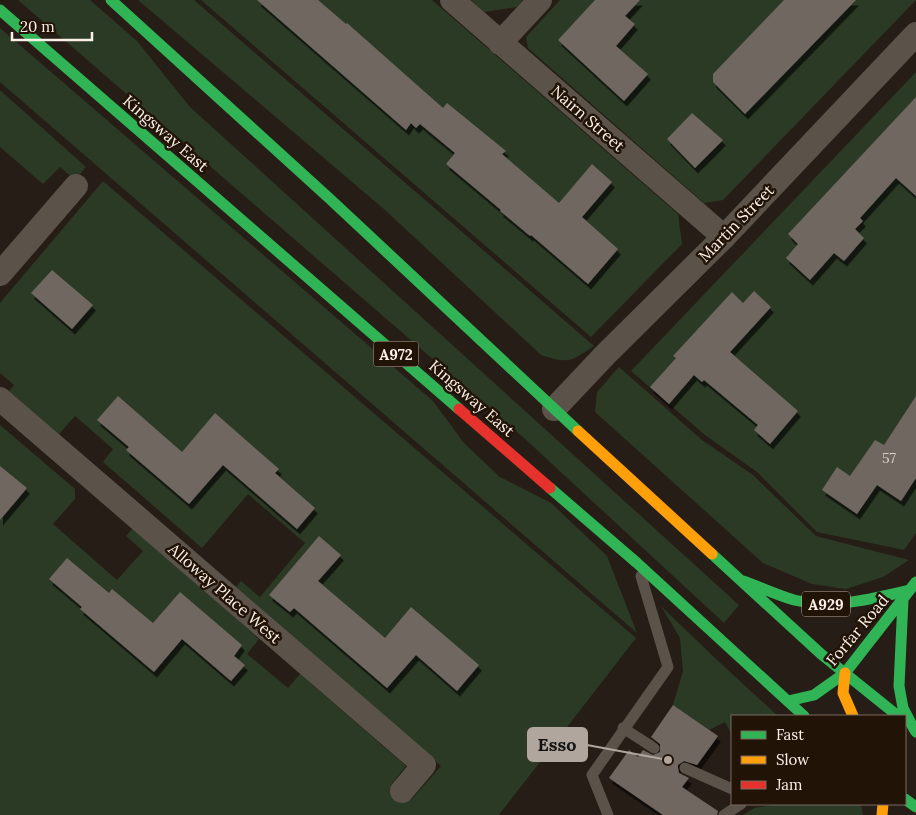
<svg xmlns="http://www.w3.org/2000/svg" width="916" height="815" font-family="Lora,serif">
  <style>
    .green { fill: #2b3a25 }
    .building { fill: #6f6761; filter: url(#shadow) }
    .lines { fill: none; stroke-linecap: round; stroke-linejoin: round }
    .lane { stroke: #5b5349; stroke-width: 11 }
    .street { stroke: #5b5349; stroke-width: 24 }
    .fast { stroke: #30b455; stroke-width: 11 }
    .slow { stroke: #ff9f0a; stroke-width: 11 }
    .jam { stroke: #e5322d; stroke-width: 11 }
    .labels { text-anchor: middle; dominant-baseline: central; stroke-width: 5; stroke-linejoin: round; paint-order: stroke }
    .number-label { font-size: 14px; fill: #d8cec6 }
    .shield { fill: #221307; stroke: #baaea4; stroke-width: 1 }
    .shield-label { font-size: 15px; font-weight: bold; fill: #fbf0e8 }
    .street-label { font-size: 16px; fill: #fbf0e8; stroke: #221307 }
    .leader { fill: none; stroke: #b0a69e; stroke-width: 2 }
    .callout-dot { fill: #b0a69e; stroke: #221307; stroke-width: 2 }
    .callout { fill: #b0a69e; stroke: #b0a69e; stroke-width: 2 }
    .callout-label { font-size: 18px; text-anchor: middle; font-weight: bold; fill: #111 }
  </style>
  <defs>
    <filter id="shadow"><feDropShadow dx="3" dy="5.5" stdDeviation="0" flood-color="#0009"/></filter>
  </defs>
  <rect width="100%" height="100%" fill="#261d16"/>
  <path class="green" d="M18 0H90L137 41 190 107 739 605 724 623 524 438Z
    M138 0H194L594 346C570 362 569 364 541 355L385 210Z
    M201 0H432L678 214 682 244 591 337Z
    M471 0H523L517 7 484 12Z
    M560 0H916L723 200 704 203 528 48 526 37Z
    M0 28 433 401 464 443 500 477 551 503 607 556 637 633 0 82Z
    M916 72V533L904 550 817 532 757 472 705 435 631 371Z
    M0 90 86 167 75 180 60 167 43 184 0 147Z
    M103 181 636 638 499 815H0V425L75 489V499L53 524 117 580 143 551 126 536 133 528 259 639 247 654 288 688 300 674 406 766 392 783 411 800 441 766 236 587 241 581 260 597 305 543 248 494 202 548 103 462 113 449 75 416 59 434 9 391 14 385 0 373V303Z
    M619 367 702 440 753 475 816 536 909 560 883 577 846 589 812 584 763 563 595 412 597 392Z
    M661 606 716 659 778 716H732V735L725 722 709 730 673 705 683 671 680 638Z
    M778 804H861L863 815H743L754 808Z"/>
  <path class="building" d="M257 0H318L346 24 347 23 443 108 447 103 506 151 502 154 559 203 592 164 612 182 582 217 618 249 588 284 531 235 530 236 500 211 501 210 446 164 455 153 420 124 416 128 411 123 406 130Z
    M595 0H640L625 16 635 24 616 46 648 74 624 101 558 40Z
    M784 0H856L745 114 713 82V74Z
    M916 97V196L896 178 860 218 863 221 855 229 864 238 844 261 834 253 810 280 786 258 798 244 788 234Z
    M692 113 723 140 695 168 667 139Z
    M52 270 93 305 72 329 31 293Z
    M754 291 771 307 730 352 798 411 770 444 754 430 758 425 704 380 702 382 694 375 669 404 650 387 676 358 673 356 732 292 743 303Z
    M118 396 182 452 215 413 279 469 275 473 315 508 297 529 223 465 189 504 126 450 129 447 97 420Z
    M916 396V478L901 501 877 485 857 514 822 490 837 467 850 476 875 440 884 445Z
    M0 466 27 488 0 520Z
    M319 536 341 555 318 581 385 638 411 607 479 665 457 691 416 655 387 688 294 608 290 612 269 595Z
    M67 558 109 593 112 589 153 623 180 592 242 645 234 656 245 665 231 681 182 639 154 672 80 609 82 607 49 579Z
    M673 705 718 736 697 765 684 761 678 765V768L679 773 689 778 682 787 718 811 717 815H663L609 778 629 750 638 757 643 750 653 755 660 752V744L651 737Z"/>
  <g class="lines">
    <path class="lane" d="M623 728 654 748
      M685 768 732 789
      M608 815 592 775 668 667 641 576
      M724 815 741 804"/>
    <path class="street" d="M452 0 724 237
      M500 43 540 0
      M0 274 76 186
      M0 399 424 765 402 791
      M554 409 605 355 724 237 916 34"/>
    <path class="fast" d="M111 0 330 199 578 431
      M0 10 459 409
      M550 488 637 563 804 716
      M712 554 821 654 898 716
      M743 581C760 587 777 595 794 600 833 609 873 599 910 590
      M903 600 899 686 903 708 914 729
      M788 701 814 695 845 673 916 582
      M914 729 916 732
      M905 799 916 807"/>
    <path class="slow" d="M578 431 712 554
      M845 673 843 693 853 716
      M882 815 883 804"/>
    <path class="jam" d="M459 409 550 488"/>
  </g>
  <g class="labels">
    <g class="number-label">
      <text x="889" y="458">57</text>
    </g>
    <g class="shield">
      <rect x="373.5" y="341.5" width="45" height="25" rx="4"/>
      <rect x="802" y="591.5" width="48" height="25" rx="4"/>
    </g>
    <g class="shield-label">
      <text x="396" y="354">A972</text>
      <text x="826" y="604">A929</text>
    </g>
    <g class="street-label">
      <text transform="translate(588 118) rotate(41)">Nairn Street</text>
      <text transform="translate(166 133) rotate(41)">Kingsway East</text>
      <text transform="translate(736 223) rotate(-46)">Martin Street</text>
      <text transform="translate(472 398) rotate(41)">Kingsway East</text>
      <text transform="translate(225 593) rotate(41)">Alloway Place West</text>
      <text transform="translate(857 630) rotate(-50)">Forfar Road</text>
    </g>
  </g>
  <path class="leader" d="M668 760L587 745"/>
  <circle class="callout-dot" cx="668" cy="760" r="5"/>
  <rect class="callout" x="528" y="728" width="59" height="33" rx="5"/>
  <g class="callout-label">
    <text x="557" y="751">Esso</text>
  </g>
  <rect x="731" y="715" width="175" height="90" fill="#221307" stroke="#796b61"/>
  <rect x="741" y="731" width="25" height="8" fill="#30b455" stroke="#796b61"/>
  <text x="776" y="740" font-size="15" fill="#fbf0e8">Fast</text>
  <rect x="741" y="756" width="25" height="8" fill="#ff9f0a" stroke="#796b61"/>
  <text x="776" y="765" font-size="15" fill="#fbf0e8">Slow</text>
  <rect x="741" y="781" width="25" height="8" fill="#e5322d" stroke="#796b61"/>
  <text x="776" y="790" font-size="15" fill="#fbf0e8">Jam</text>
  <path d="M12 32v8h80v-8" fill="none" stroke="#fbf0e8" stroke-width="2.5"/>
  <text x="20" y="32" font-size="15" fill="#fbf0e8" stroke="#221307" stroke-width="4" paint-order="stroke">20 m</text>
</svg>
